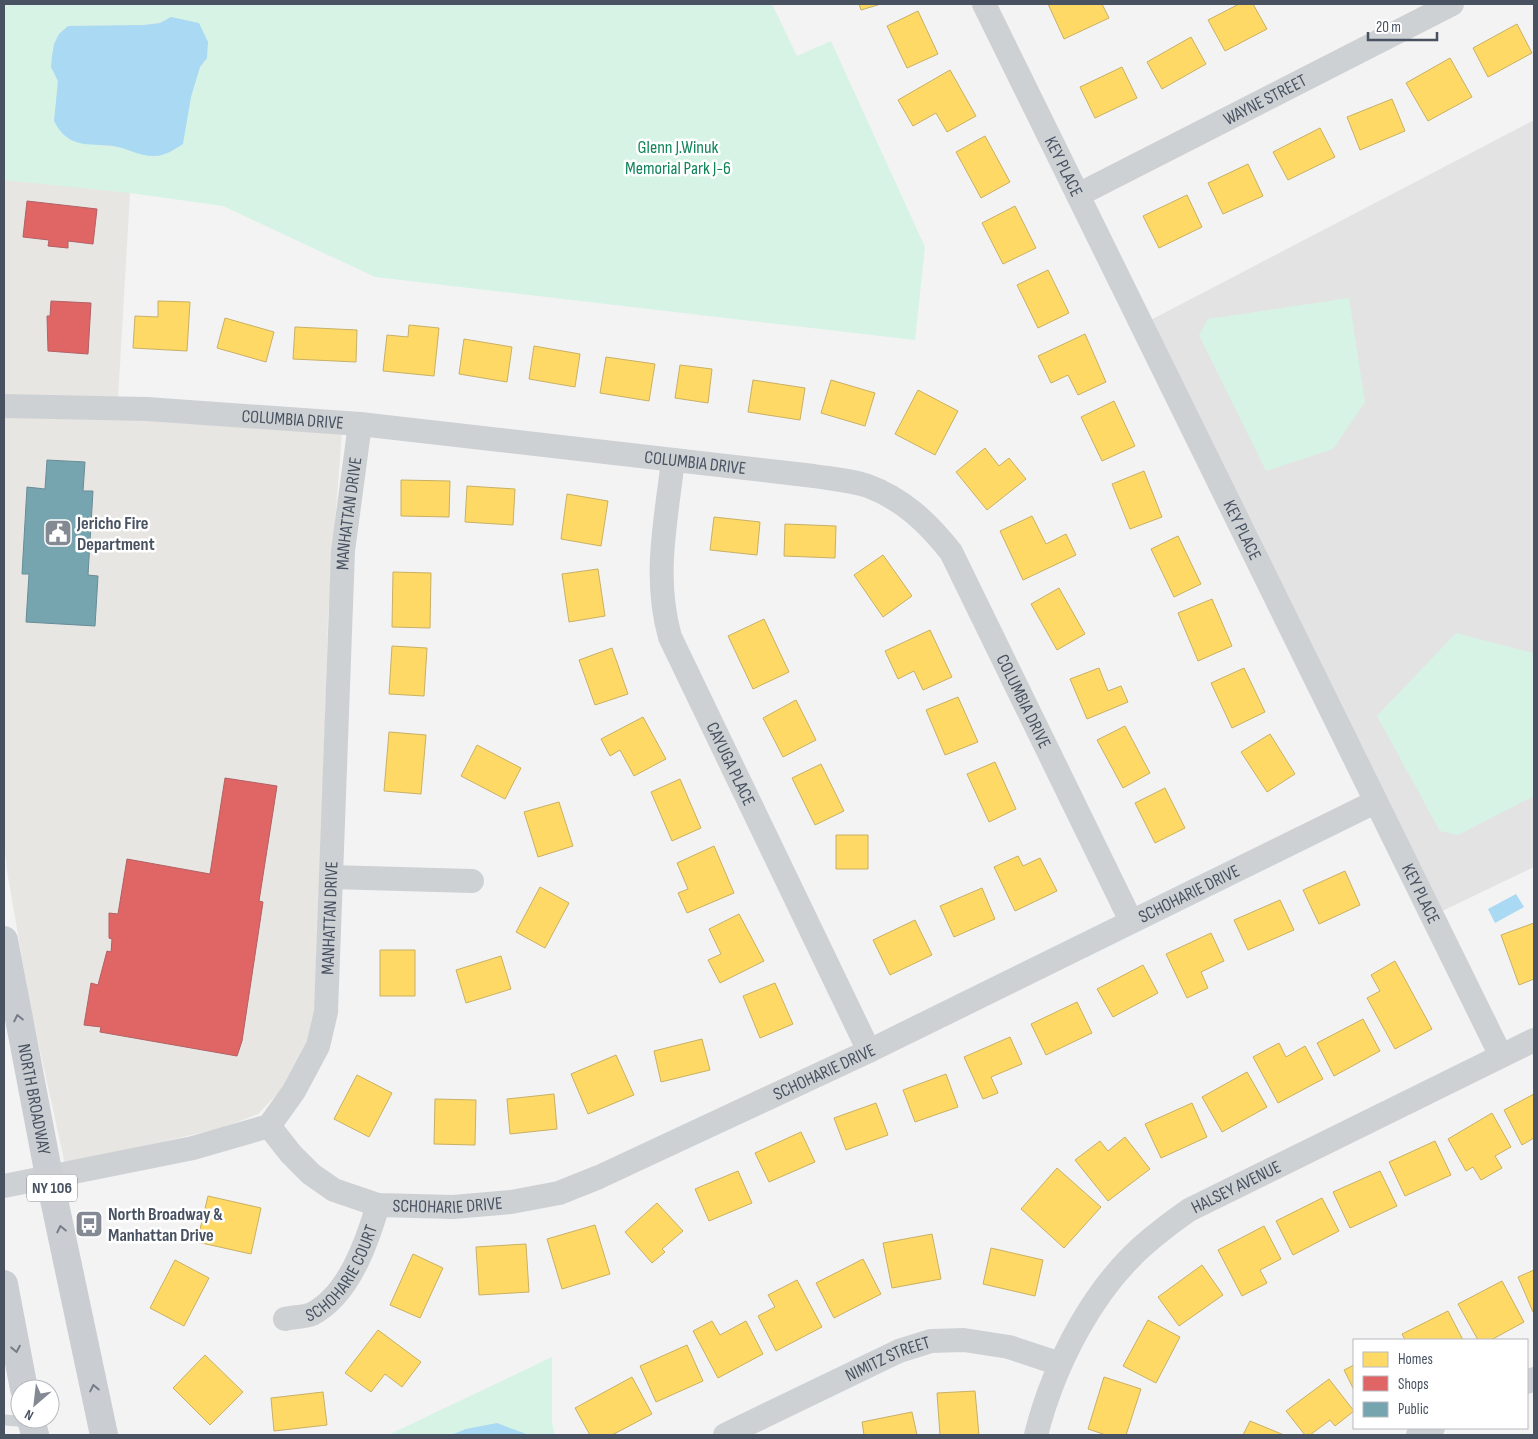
<svg xmlns="http://www.w3.org/2000/svg" width="1538" height="1439" font-family="'Sofia Sans Condensed',sans-serif">
  <style>
    .commercial { fill: #e7e6e2 }
    .education { fill: #e4e3e4 }
    .green { fill: #d7f3e6; fill-rule: evenodd }
    .water { fill: #aad9f3 }
    .homes { fill: #ffd966; stroke: #c8b064 }
    .shops { fill: #e06666; stroke: #b26064 }
    .public { fill: #76a5af; stroke: #688c98 }
    .lines { fill: none; stroke-linecap: round; stroke-linejoin: round }
    .lane { stroke: #ced1d4; stroke-width: 11 }
    .street { stroke: #ced1d4; stroke-width: 24 }
    .primary { stroke: #cacdd1; stroke-width: 28 }
    .oneway { stroke: #767d88 }
    .labels { text-anchor: middle; dominant-baseline: central; stroke-width: 5; stroke-linejoin: round; paint-order: stroke }
    .shield { fill: #fff; stroke: #7f8690; stroke-width: 1 }
    .shield-label { font-size: 16px; font-weight: bold; fill: #485261 }
    .street-label { font-size: 18px; fill: #485261; stroke: #fff }
    .park-label { font-size: 18px; fill: #11845b; stroke: #fff }
    .poi-label { font-size: 18px; font-weight: bold; fill: #485261; stroke: #fff; text-anchor: start }
  </style>
  <rect width="100%" height="100%" fill="#f3f3f3"/>
  <path class="commercial" d="M4 4H256L130 193 117 417 342 432 328 616 318 1001 308 1041 282 1089 258 1114 222 1128 65 1164 31 1010 7 871 4 842Z"/>
  <path class="education" d="M1534 120V867L1434 915 1145 323Z"/>
  <path class="green" d="M4 4H772L797 56 831 41 925 247 915 340 375 277 223 206 130 193 4 180ZM171 17 207 58C190 77 186 119 183 144L155 156 113 146H101L54 121C57 108 58 95 57 82 56 55 44 49 68 26L144 25 160 23Z
    M1349 298 1365 402 1333 449 1266 471 1199 335 1208 319Z
    M1456 633 1533 653 1534 656V796L1458 835 1440 831 1377 716Z
    M552 1357V1423L555 1435H388Z"/>
  <path class="water" d="M171 17 199 23 208 42 207 58 200 67 191 97 183 144C175 149 165 156 155 156 141 157 127 148 113 146 88 143 68 149 54 121L58 81 51 67 52 56 54 44 59 34 68 26 144 25 160 23Z
    M1516 894 1524 907 1495 923 1488 909Z
    M497 1423 529 1435H451L466 1429Z"/>
  <path class="homes" d="M859 4H881L861 10Z
    M1048 4H1102L1109 18 1064 39Z
    M1239 4H1253L1267 29 1225 51 1208 20Z
    M918 11 938 54 907 68 887 26Z
    M1517 24 1532 53 1488 77 1473 48Z
    M1191 37 1206 64 1162 89 1147 62Z
    M1450 58 1472 97 1428 121 1406 83Z
    M1122 67 1137 98 1095 118 1080 87Z
    M950 70 976 116 947 132 936 113 913 126 898 100Z
    M1392 99 1405 131 1360 150 1347 117Z
    M1320 128 1335 157 1288 180 1273 152Z
    M985 136 1010 182 981 198 956 152Z
    M1248 164 1263 196 1223 214 1208 183Z
    M1187 195 1202 227 1159 248 1143 216Z
    M1015 206 1036 248 1003 264 982 223Z
    M1048 270 1069 313 1038 328 1017 285Z
    M158 301 190 302 187 351 133 348 135 316 158 317Z
    M225 318 274 332 266 362 217 348Z
    M409 325 439 328 434 376 383 371 387 335 408 337Z
    M295 327 357 330 356 362 293 359Z
    M1085 334 1106 382 1078 395 1068 375 1051 383 1038 356Z
    M464 339 512 347 507 382 459 374Z
    M534 346 580 354 575 387 529 379Z
    M606 357 655 364 649 401 600 393Z
    M680 365 712 369 708 403 675 398Z
    M753 380 805 388 800 420 748 412Z
    M831 380 875 393 865 426 821 413Z
    M918 390 958 411 935 455 895 434Z
    M1114 401 1135 446 1102 461 1081 417Z
    M985 448 999 466 1009 458 1026 479 987 510 956 472Z
    M1144 471 1162 517 1130 529 1112 484Z
    M401 480 450 481 449 517 401 516Z
    M467 486 515 489 513 525 465 522Z
    M567 494 608 501 601 546 561 539Z
    M1032 516 1046 544 1066 534 1076 555 1023 580 1000 531Z
    M714 517 760 522 757 555 710 550Z
    M785 524 836 526 835 558 784 556Z
    M1178 536 1201 584 1174 597 1151 549Z
    M883 555 912 596 883 617 854 575Z
    M598 569 605 616 569 622 562 574Z
    M393 572 431 573 430 628 392 627Z
    M1059 588 1085 634 1057 650 1031 604Z
    M1212 599 1232 646 1198 661 1178 613Z
    M764 619 789 672 753 689 728 636Z
    M930 630 952 677 923 690 914 671 898 679 885 651Z
    M392 646 427 648 424 696 389 694Z
    M612 648 628 694 595 705 579 660Z
    M1099 668 1108 691 1121 686 1128 702 1087 719 1070 679Z
    M1244 668 1265 712 1232 728 1211 683Z
    M958 697 978 742 945 755 926 710Z
    M796 700 816 740 783 757 763 718Z
    M643 717 666 759 634 776 620 750 610 756 601 739Z
    M1125 726 1150 773 1123 788 1097 740Z
    M389 732 426 735 421 794 384 791Z
    M1270 734 1295 774 1267 792 1241 752Z
    M477 745 521 768 505 799 461 776Z
    M995 762 1016 809 989 822 967 774Z
    M821 764 844 811 815 825 792 778Z
    M680 779 701 828 672 841 651 792Z
    M1165 788 1185 828 1155 843 1135 803Z
    M559 802 573 846 538 857 524 812Z
    M836 835H868V869H836Z
    M714 846 734 893 687 913 678 893 688 889 677 863Z
    M1018 856 1023 866 1040 858 1057 891 1015 911 994 867Z
    M1345 871 1360 905 1319 924 1303 890Z
    M540 887 569 903 545 948 516 932Z
    M982 888 995 919 954 937 940 906Z
    M1280 900 1294 930 1248 950 1234 920Z
    M739 914 764 961 720 983 708 960 721 954 709 929Z
    M915 920 932 955 890 975 873 940Z
    M1534 923V979L1519 985 1501 935Z
    M1211 933 1224 961 1201 972 1208 988 1187 998 1166 954Z
    M380 950H415V996H380Z
    M501 956 511 989 466 1003 456 970Z
    M1395 961 1432 1029 1395 1049 1367 998 1380 991 1371 975Z
    M1143 965 1158 993 1113 1017 1097 989Z
    M775 983 793 1024 760 1038 743 996Z
    M1077 1002 1092 1033 1046 1055 1031 1024Z
    M1363 1019 1380 1051 1334 1076 1317 1043Z
    M1010 1037 1022 1064 991 1077 998 1093 983 1099 964 1057Z
    M702 1039 710 1070 661 1082 654 1051Z
    M1279 1043 1286 1057 1305 1046 1323 1079 1278 1103 1253 1057Z
    M616 1055 634 1095 588 1114 571 1074Z
    M1247 1072 1267 1107 1222 1132 1202 1097Z
    M946 1074 958 1107 915 1122 903 1090Z
    M357 1075 392 1093 369 1137 334 1119Z
    M554 1094 557 1129 510 1134 507 1099Z
    M1534 1094V1138L1522 1145 1504 1110Z
    M435 1099 476 1100 475 1145 434 1144Z
    M876 1103 888 1135 846 1150 834 1118Z
    M1192 1103 1207 1137 1161 1158 1145 1124Z
    M1492 1113 1511 1147 1495 1156 1502 1168 1481 1180 1473 1167 1466 1171 1448 1139Z
    M801 1132 815 1162 769 1182 755 1153Z
    M1125 1137 1150 1169 1108 1201 1075 1160 1100 1141 1108 1151Z
    M1435 1141 1451 1175 1405 1196 1389 1162Z
    M1057 1168 1101 1207 1064 1248 1021 1209Z
    M738 1171 752 1203 709 1221 695 1189Z
    M1380 1171 1397 1206 1350 1228 1333 1192Z
    M208 1196 261 1208 251 1254 197 1242Z
    M1322 1198 1339 1231 1293 1255 1276 1221Z
    M657 1203 683 1231 662 1249 665 1252 652 1263 625 1232Z
    M595 1225 610 1274 562 1289 547 1239Z
    M1264 1226 1281 1259 1260 1270 1267 1283 1242 1296 1218 1250Z
    M932 1234 941 1279 892 1288 883 1243Z
    M526 1244 529 1292 479 1295 476 1247Z
    M991 1248 1043 1260 1035 1296 983 1284Z
    M413 1254 443 1268 420 1318 390 1305Z
    M863 1259 881 1294 834 1318 816 1283Z
    M175 1260 209 1278 184 1326 150 1308Z
    M1202 1265 1223 1295 1179 1326 1158 1297Z
    M1534 1270V1312H1533L1518 1277Z
    M797 1280 822 1327 776 1351 758 1316 775 1307 768 1295Z
    M1502 1281 1524 1322 1491 1340H1478L1458 1304Z
    M1448 1311 1463 1340H1405L1402 1334Z
    M1148 1320 1180 1337 1156 1383 1123 1366Z
    M712 1321 720 1335 746 1321 763 1354 718 1378 693 1331Z
    M378 1330 421 1362 402 1387 385 1374 371 1392 345 1373Z
    M687 1345 703 1381 656 1402 640 1366Z
    M205 1355 243 1392 210 1425 173 1388Z
    M1354 1365V1390L1344 1370Z
    M632 1377 652 1414 612 1435H590L575 1408Z
    M1104 1377 1141 1389 1126 1435H1106L1088 1429Z
    M1329 1379 1354 1411 1335 1426 1330 1420 1310 1435H1305L1286 1411Z
    M975 1391 979 1435H940L937 1393Z
    M323 1392 327 1425 274 1431 271 1398Z
    M912 1412 917 1435H864L862 1422Z
    M1250 1421 1284 1435H1243Z"/>
  <path class="shops" d="M27 201 97 209 93 244 68 241V248L48 246 49 240 23 237Z
    M51 301 91 303 88 354 48 351 47 316H50Z
    M225 778 277 786 259 901 263 902 242 1041 237 1056 100 1032 101 1027 84 1025 91 983 98 985 107 951 111 952 112 939 109 938V913L118 914 127 859 210 874Z"/>
  <path class="public" d="M47 460 85 462 83 491H93L88 575 98 576 95 626 26 622 29 574H22L27 487 45 489Z"/>
  <g class="lines">
    <path class="lane" d="M4 1420 32 1422"/>
    <g class="street">
      <path id="s1" d="M984 4 1501 1056"/>
      <path id="s2" d="M1078 195 1452 4"/>
      <path id="s3" d="M4 406 147 409 360 424 814 476C832 479 851 480 868 486 903 499 928 523 951 552L1131 921"/>
      <path id="s4" d="M673 460C666 521 653 577 670 637L869 1051"/>
      <path d="M331 877 472 881"/>
      <path id="s5" d="M269 1126 291 1154 311 1174 334 1190 378 1205 453 1207 511 1202 559 1193 599 1177 869 1051 1375 802"/>
      <path id="s6" d="M4 1186 193 1148 269 1126 294 1091 318 1046 326 1012 343 551 360 424"/>
      <path id="s7" d="M285 1319C293 1317 305 1317 312 1314 349 1295 367 1242 378 1205"/>
      <path d="M1527 1382 1534 1379"/>
      <path id="s8" d="M725 1435 899 1351 931 1341 964 1340 1009 1347 1060 1364"/>
      <path id="s9" d="M1036 1435C1054 1364 1094 1285 1152 1238 1164 1228 1176 1219 1189 1210L1534 1040"/>
      <path d="M1418 1435 1433 1428"/>
    </g>
    <g class="primary">
      <path id="s10" d="M4 940 49 1176 104 1435"/>
      <path d="M4 1284 24 1389"/>
      <path d="M31 1419 35 1435"/>
    </g>
  </g>
  <defs><path id="oneway-chevron" d="M-2-3.5L2.5 0L-2 3.5" fill="none" stroke-width="1.6" stroke-linecap="round" stroke-linejoin="round" transform="scale(1.25)"/></defs>
  <g class="oneway">
    <use href="#oneway-chevron" transform="translate(18 1018) rotate(-102)"/>
    <use href="#oneway-chevron" transform="translate(61 1229) rotate(-102)"/>
    <use href="#oneway-chevron" transform="translate(16 1349) rotate(79)"/>
    <use href="#oneway-chevron" transform="translate(94 1388) rotate(-102)"/>
  </g>
  <defs>
    <symbol id="civic-square" viewBox="-11 -11 22 22"><rect x="-9" y="-9" width="18" height="18" rx="4" fill="#848a94" stroke="#fff"/><path d="M-.6-6.5H3V-4.5H.6V-3L4-1V1h2V6H-6V1h2V-1L-.6-3ZM-1.2 2.5V6h2.4V2.5Z" fill="#fff"/></symbol>
    <symbol id="bus-square" viewBox="-11 -11 22 22"><rect x="-9" y="-9" width="18" height="18" rx="4" fill="#848a94" stroke="#fff"/><path d="M-5-6H5V4H4V6H2V4H-2V6H-4V4H-5ZM-3.5-4V0h7V-4ZM-3.5 1.2v1.5H-2V1.2ZM2 1.2v1.5H3.5V1.2Z" fill="#fff"/></symbol>
  </defs>
  <g fill-rule="evenodd">
    <use href="#civic-square" x="42" y="517" width="32" height="32"/>
    <use href="#bus-square" x="73" y="1208" width="32" height="32"/>
  </g>
  <g class="labels">
    <rect class="shield" x="27" y="1174.5" width="50" height="27" rx="4"/>
    <g class="shield-label">
      <text x="52" y="1188">NY 106</text>
    </g>
    <g class="street-label">
      <text stroke="none"><textPath href="#s2" startOffset="210">WAYNE STREET</textPath></text>
      <text stroke="none"><textPath href="#s1" startOffset="181">KEY PLACE</textPath></text>
      <text stroke="none"><textPath href="#s3" startOffset="289">COLUMBIA DRIVE</textPath></text>
      <text stroke="none"><textPath href="#s3" startOffset="694">COLUMBIA DRIVE</textPath></text>
      <text stroke="none"><textPath href="#s6" startOffset="900">MANHATTAN DRIVE</textPath></text>
      <text stroke="none"><textPath href="#s1" startOffset="586">KEY PLACE</textPath></text>
      <text stroke="none"><textPath href="#s3" startOffset="1142">COLUMBIA DRIVE</textPath></text>
      <text stroke="none"><textPath href="#s4" startOffset="319">CAYUGA PLACE</textPath></text>
      <text stroke="none"><textPath href="#s5" startOffset="1018">SCHOHARIE DRIVE</textPath></text>
      <text stroke="none"><textPath href="#s1" startOffset="991">KEY PLACE</textPath></text>
      <text stroke="none"><textPath href="#s6" startOffset="495">MANHATTAN DRIVE</textPath></text>
      <text stroke="none"><textPath href="#s5" startOffset="612">SCHOHARIE DRIVE</textPath></text>
      <text stroke="none"><textPath href="#s10" startOffset="162">NORTH BROADWAY</textPath></text>
      <text stroke="none"><textPath href="#s9" startOffset="331">HALSEY AVENUE</textPath></text>
      <text stroke="none"><textPath href="#s5" startOffset="208">SCHOHARIE DRIVE</textPath></text>
      <text stroke="none"><textPath href="#s7" startOffset="79">SCHOHARIE COURT</textPath></text>
      <text stroke="none"><textPath href="#s8" startOffset="180">NIMITZ STREET</textPath></text>
    </g>
    <g class="park-label">
      <text x="678" y="147">Glenn J.Winuk<tspan x="678" dy="21">Memorial Park J-6</tspan></text>
    </g>
    <g class="poi-label">
      <text x="77" y="523">Jericho Fire<tspan x="77" dy="21">Department</tspan></text>
      <text x="108" y="1214">North Broadway &amp;<tspan x="108" dy="21">Manhattan Drive</tspan></text>
    </g>
  </g>
  <rect width="1538" height="1439" fill="none" stroke="#485261" stroke-width="10"/>
  <rect x="1353" y="1339" width="175" height="90" fill="#ffffff" stroke="#b6bac0"/>
  <rect x="1363" y="1352" width="25" height="15" fill="#ffd966" stroke="#b6bac0"/>
  <text x="1398" y="1364" font-size="15" fill="#485261">Homes</text>
  <rect x="1363" y="1376" width="25" height="15" fill="#e06666" stroke="#b6bac0"/>
  <text x="1398" y="1389" font-size="15" fill="#485261">Shops</text>
  <rect x="1363" y="1402" width="25" height="15" fill="#76a5af" stroke="#b6bac0"/>
  <text x="1398" y="1414" font-size="15" fill="#485261">Public</text>
  <g transform="translate(35 1404) rotate(208)"><circle r="24" fill="#ffffff" stroke="#b6bac0"/>
  <path d="M0-4L9 19L0 12L-9 19Z" fill="#848a94"/>
  <text y="-8" font-size="14" font-weight="bold" text-anchor="middle" fill="#485261">N</text>
  </g>
  <path d="M1368 32v8h69v-8" fill="none" stroke="#485261" stroke-width="2.5"/>
  <text x="1376" y="32" font-size="15" fill="#485261" stroke="#ffffff" stroke-width="4" paint-order="stroke">20 m</text>
</svg>
